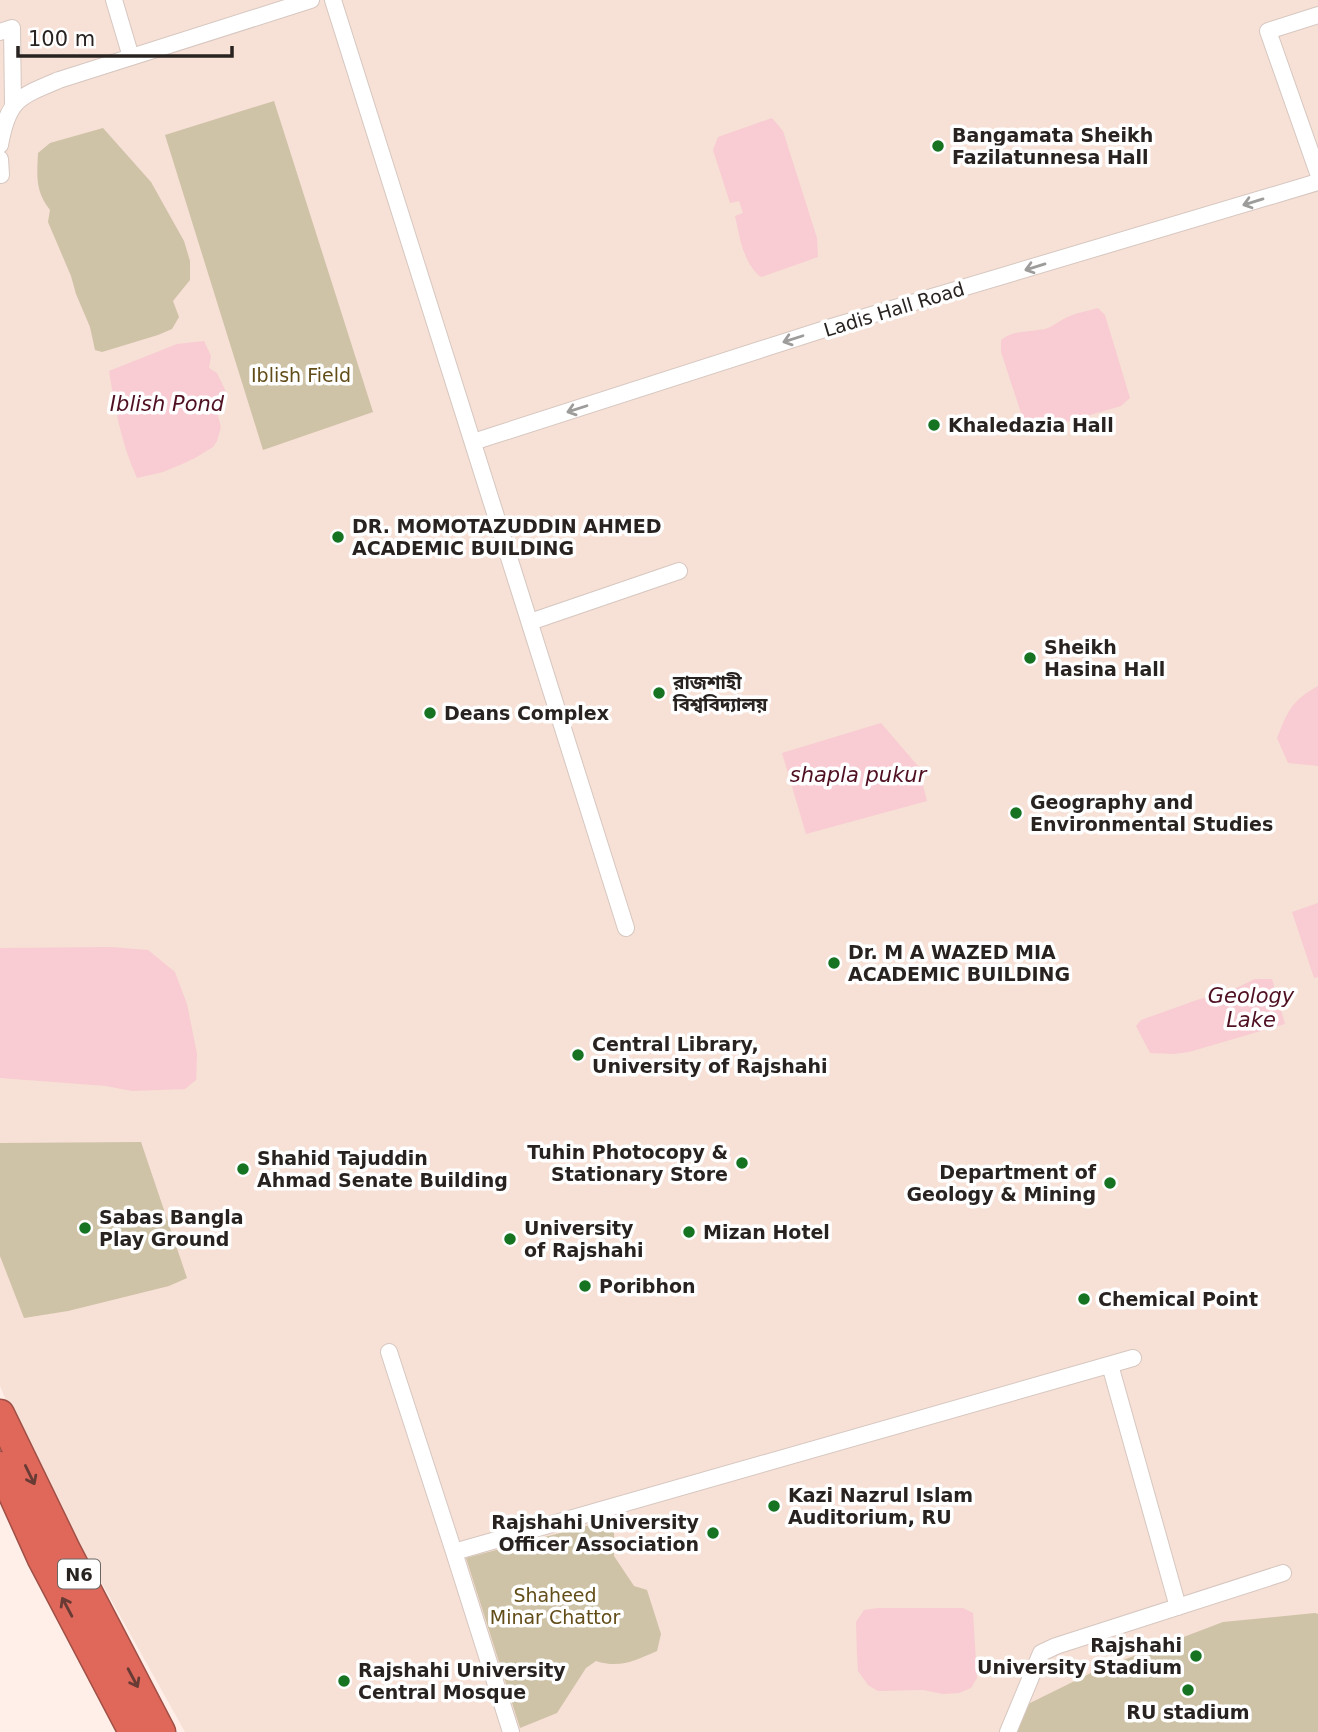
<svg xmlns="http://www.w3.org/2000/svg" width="1318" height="1732" font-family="'DejaVu Sans','Noto Sans Bengali',sans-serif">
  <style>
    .built { fill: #f7e0d5 }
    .green { fill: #cec2a7 }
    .water { fill: #f8ccd2 }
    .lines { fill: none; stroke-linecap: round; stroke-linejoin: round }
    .street-casing { stroke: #d6c7c0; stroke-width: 18 }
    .highway-casing { stroke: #a05046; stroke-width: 31 }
    .street { stroke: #fff; stroke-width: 16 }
    .highway { stroke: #e0685b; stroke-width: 28 }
    .oneway { stroke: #9e9c9b }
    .oneway2 { stroke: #683b35 }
    .poi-dot { fill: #167322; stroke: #fff; stroke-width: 2.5 }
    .labels { text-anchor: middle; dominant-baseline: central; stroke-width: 7; stroke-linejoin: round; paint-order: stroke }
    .shield { fill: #fff; stroke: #686563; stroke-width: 2 }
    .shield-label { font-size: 18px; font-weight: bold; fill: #282320 }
    .poi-label { font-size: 19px; font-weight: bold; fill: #282320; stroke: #fff; text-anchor: start }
    .street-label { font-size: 19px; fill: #282320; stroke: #fff }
    .park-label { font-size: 19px; fill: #624c17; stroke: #fff }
    .water-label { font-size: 21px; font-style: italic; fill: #4f1022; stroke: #fff }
  </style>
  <rect width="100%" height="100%" fill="#ffefe8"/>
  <path class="built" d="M0 0H1318V1732H185L24 1444 0 1386Z"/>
  <path class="green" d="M274 101 373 412 263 450 165 135Z
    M103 128 151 182 184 241 190 261V280L173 301 179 317 172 329 158 335 102 352 95 350 90 327 76 294 71 276 48 222 50 210C35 191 37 176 38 153L50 143Z
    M141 1142 187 1278 169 1286 68 1311 24 1318 0 1256V1143Z
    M594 1524H614V1556L634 1586 647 1590 661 1634 657 1651C636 1660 620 1669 596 1661L586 1668 557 1713 520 1728 466 1558Z
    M1315 1613 1318 1614V1732H1015L1018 1709 1097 1670 1223 1622Z"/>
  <path class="water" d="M772 118 783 131 817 238 818 257 761 277C743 263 740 238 735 216L743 213 739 201 730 203 713 150 718 137Z
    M1098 308 1105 315 1130 398 1121 406 1035 431 1026 428 1001 352V340C1013 330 1030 332 1045 329 1055 326 1061 319 1070 316 1079 312 1089 311 1098 308Z
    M204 341 211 356 209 368 217 373 227 394 218 416 221 427 217 441 213 447 195 458 180 465 163 472 137 478C121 443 115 408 109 371L177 344Z
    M1318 686V766L1288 763 1277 738C1288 711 1291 701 1318 686Z
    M881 723 918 766 927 801 806 834 782 753Z
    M1318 903V977L1314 978 1292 912Z
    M111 947 148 950 175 972 187 1004 197 1054 196 1080 185 1089 132 1091 106 1086 0 1078V948Z
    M1255 979H1272L1285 1024 1189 1052 1174 1054 1150 1053 1136 1026 1141 1020 1197 1000 1236 988Z
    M878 1608H963L973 1613 977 1678 971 1688 959 1693 943 1694 923 1690 878 1691 868 1685 858 1671 857 1654 856 1622 864 1610Z"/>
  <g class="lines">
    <defs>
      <path id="street" d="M114 0 131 57
        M333 0 626 928
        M1318 15 1268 31 1318 173
        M0 32 12 28 13 104
        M0 145C8 100 18 97 59 80L311 0
        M0 159 1 175
        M473 442 831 327 1318 182
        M530 622 679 571
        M389 1352 454 1552 1133 1358
        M1110 1365 1178 1607
        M454 1552 511 1732
        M1008 1732 1041 1653 1056 1646 1283 1573"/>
      <path id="highway" d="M0 1414 67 1552 161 1732
        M0 1466 42 1559 133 1732"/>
    </defs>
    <use href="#street" class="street-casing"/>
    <use href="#highway" class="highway-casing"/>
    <use href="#street" class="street"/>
    <use href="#highway" class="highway"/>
  </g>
  <defs><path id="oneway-shaft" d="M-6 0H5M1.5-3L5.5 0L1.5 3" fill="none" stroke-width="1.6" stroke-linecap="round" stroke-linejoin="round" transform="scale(1.75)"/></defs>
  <g class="oneway">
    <use href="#oneway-shaft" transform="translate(1253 202) rotate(163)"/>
    <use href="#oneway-shaft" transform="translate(1035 267) rotate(163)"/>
    <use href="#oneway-shaft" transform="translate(793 339) rotate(162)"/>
    <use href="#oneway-shaft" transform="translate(577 409) rotate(162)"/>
  </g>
  <g class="oneway2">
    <use href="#oneway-shaft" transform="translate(30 1475) rotate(64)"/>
    <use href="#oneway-shaft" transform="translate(67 1607) rotate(-118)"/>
    <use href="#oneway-shaft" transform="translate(133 1678) rotate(62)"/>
  </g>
  <g class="poi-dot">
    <circle cx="938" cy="146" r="7"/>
    <circle cx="934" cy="425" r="7"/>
    <circle cx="338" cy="537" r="7"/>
    <circle cx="1030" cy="658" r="7"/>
    <circle cx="659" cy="693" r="7"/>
    <circle cx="430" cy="713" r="7"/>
    <circle cx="1016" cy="813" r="7"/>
    <circle cx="834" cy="963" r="7"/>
    <circle cx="578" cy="1055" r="7"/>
    <circle cx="742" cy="1163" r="7"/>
    <circle cx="243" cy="1169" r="7"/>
    <circle cx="1110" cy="1183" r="7"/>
    <circle cx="85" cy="1228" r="7"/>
    <circle cx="689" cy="1232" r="7"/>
    <circle cx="510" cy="1239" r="7"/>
    <circle cx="585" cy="1286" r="7"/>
    <circle cx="1084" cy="1299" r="7"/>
    <circle cx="774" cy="1506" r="7"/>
    <circle cx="713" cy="1533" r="7"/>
    <circle cx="1196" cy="1656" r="7"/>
    <circle cx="344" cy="1681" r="7"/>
    <circle cx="1188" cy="1690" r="7"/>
  </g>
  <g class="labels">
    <rect class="shield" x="58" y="1559.5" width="42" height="29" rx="5"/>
    <g class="shield-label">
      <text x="79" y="1574">N6</text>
    </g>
    <g class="poi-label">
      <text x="952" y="135">Bangamata Sheikh<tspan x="952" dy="22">Fazilatunnesa Hall</tspan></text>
      <text x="948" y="425">Khaledazia Hall</text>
      <text x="352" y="526">DR. MOMOTAZUDDIN AHMED<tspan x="352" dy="22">ACADEMIC BUILDING</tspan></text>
      <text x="1044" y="647">Sheikh<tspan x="1044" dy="22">Hasina Hall</tspan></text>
      <text x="673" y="682">রাজশাহী<tspan x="673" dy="22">বিশ্ববিদ্যালয়</tspan></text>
      <text x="444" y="713">Deans Complex</text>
      <text x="1030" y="802">Geography and<tspan x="1030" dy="22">Environmental Studies</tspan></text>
      <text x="848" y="952">Dr. M A WAZED MIA<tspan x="848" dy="22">ACADEMIC BUILDING</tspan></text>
      <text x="592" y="1044">Central Library,<tspan x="592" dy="22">University of Rajshahi</tspan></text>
      <text x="728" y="1152" text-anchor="end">Tuhin Photocopy &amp;<tspan x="728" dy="22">Stationary Store</tspan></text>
      <text x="257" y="1158">Shahid Tajuddin<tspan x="257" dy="22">Ahmad Senate Building</tspan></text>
      <text x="1096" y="1172" text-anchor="end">Department of<tspan x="1096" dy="22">Geology &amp; Mining</tspan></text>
      <text x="99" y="1217">Sabas Bangla<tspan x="99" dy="22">Play Ground</tspan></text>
      <text x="524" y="1228">University<tspan x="524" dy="22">of Rajshahi</tspan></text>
      <text x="703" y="1232">Mizan Hotel</text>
      <text x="599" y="1286">Poribhon</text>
      <text x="1098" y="1299">Chemical Point</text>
      <text x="788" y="1495">Kazi Nazrul Islam<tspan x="788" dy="22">Auditorium, RU</tspan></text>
      <text x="699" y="1522" text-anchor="end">Rajshahi University<tspan x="699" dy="22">Officer Association</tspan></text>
      <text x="1182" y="1645" text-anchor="end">Rajshahi<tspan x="1182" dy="22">University Stadium</tspan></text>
      <text x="358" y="1670">Rajshahi University<tspan x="358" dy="22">Central Mosque</tspan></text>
      <text x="1188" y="1712" text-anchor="middle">RU stadium</text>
    </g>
    <g class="street-label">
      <text transform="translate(894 309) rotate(-17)">Ladis Hall Road</text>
    </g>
    <g class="park-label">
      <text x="301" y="375">Iblish Field</text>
      <text x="555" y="1595">Shaheed<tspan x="555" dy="22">Minar Chattor</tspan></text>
    </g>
    <g class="water-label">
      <text x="167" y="404">Iblish Pond</text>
      <text x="858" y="775">shapla pukur</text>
      <text x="1251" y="996">Geology<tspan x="1251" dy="24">Lake</tspan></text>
    </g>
  </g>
  <path d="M18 46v10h214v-10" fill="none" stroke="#282320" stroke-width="3.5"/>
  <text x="28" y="46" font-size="21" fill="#282320" stroke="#ffffff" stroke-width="5" paint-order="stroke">100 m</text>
</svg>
